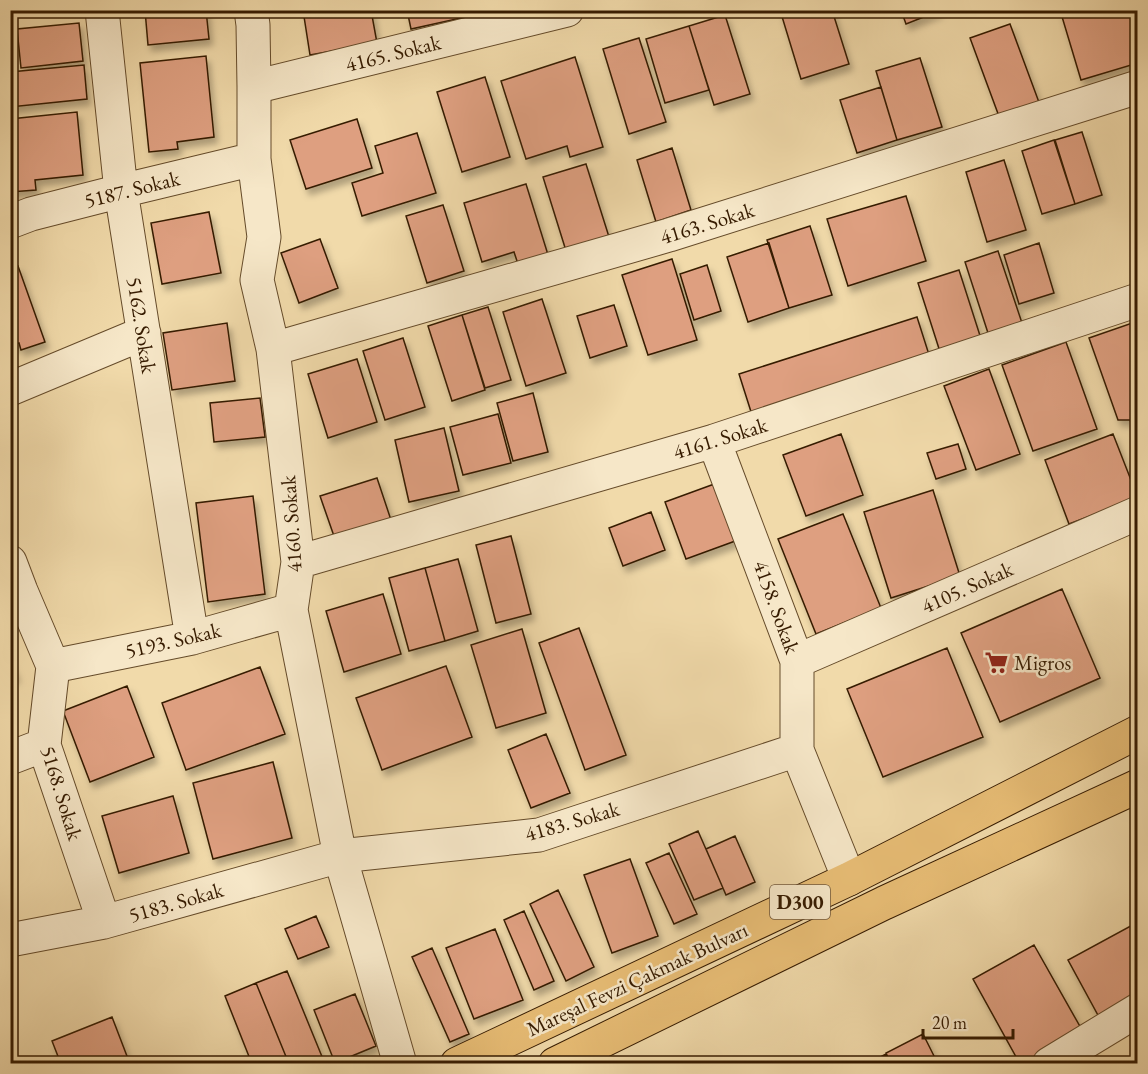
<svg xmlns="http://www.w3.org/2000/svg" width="1148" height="1074" font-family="'EB Garamond',serif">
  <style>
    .building { fill: #de9f80; stroke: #361b00; stroke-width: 1.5; filter: url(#shadow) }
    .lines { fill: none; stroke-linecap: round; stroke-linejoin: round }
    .minor-casing { stroke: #654b2a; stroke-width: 35 }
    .highway-casing { stroke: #361b00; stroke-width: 35 }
    .minor { stroke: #f6e7c8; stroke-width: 33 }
    .highway { stroke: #e8bd75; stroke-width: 33 }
    .labels { text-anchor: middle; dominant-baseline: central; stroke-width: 5; stroke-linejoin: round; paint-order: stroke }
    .shield { fill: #f6e7c8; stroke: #70583c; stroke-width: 1.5 }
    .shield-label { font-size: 20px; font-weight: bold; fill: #361b00 }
    .street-label { font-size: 21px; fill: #361b00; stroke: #f6e7c8 }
    .poi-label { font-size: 21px; fill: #361b00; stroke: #f6e7c8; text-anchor: start }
  </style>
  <defs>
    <filter id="shadow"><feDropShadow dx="3.5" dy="6" stdDeviation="3" flood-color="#0004"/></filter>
  </defs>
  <rect width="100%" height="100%" fill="#f1daaa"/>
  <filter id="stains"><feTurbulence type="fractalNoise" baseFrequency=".00333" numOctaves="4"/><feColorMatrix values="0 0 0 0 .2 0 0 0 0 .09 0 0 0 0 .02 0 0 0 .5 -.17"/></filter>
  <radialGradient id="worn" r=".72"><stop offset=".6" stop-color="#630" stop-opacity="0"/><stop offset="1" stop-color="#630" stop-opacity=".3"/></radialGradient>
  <path class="building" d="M145 10H206L209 39 148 45Z
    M303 10H371L377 43 310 55Z
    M407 10H460L461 18 411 29Z
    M780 10H832L849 64 801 79Z
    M901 10H939V11L906 24Z
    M1060 10H1131L1138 33V63L1081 80Z
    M725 15 750 94 714 105 689 26Z
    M79 23 83 61 21 68 17 29Z
    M1010 24 1040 105 1000 119 970 38Z
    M689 26 709 90 665 103 646 39Z
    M639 38 666 122 629 134 603 49Z
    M206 56 214 137 177 142 178 149 149 152 140 63Z
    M575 57 603 147 570 157 567 146 526 159 501 81Z
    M920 58 942 127 897 140 876 71Z
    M84 65 87 99 10 107V72Z
    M485 77 510 157 462 172 437 92Z
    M881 87 897 140 857 153 840 100Z
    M77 112 83 175 35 180 36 190 10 192V119Z
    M357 119 372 168 306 189 290 140Z
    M1082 132 1102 195 1075 204 1055 140Z
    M417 133 436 193 362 216 352 183 383 173 375 146Z
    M1054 140 1075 204 1042 214 1022 151Z
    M672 148 691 210 656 222 637 160Z
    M1004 160 1026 230 987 242 966 172Z
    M586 164 610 240 567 254 543 177Z
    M526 184 549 258 519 267 514 252 482 262 464 203Z
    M906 196 926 261 848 286 827 219Z
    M443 205 464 271 427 283 406 216Z
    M209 212 221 273 162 284 151 223Z
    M810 226 832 295 789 308 767 240Z
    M320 239 338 288 299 303 281 253Z
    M769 243 789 308 748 322 727 257Z
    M1039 243 1054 293 1019 304 1004 255Z
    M998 251 1022 323 988 333 965 262Z
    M672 259 697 340 648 355 622 275Z
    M707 265 721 311 694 320 680 274Z
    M18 266 45 342 21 350 19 343 10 346V268Z
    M959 270 983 345 942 358 918 283Z
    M542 299 566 373 526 386 503 312Z
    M614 305 627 346 590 358 577 316Z
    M488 307 511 380 485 388 462 315Z
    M462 315 485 390 452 401 428 326Z
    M917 317 931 361 753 418 739 374Z
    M1138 321V417L1130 420H1118L1089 338Z
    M227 323 235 381 172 390 163 333Z
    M403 338 425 407 385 420 363 351Z
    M1066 342 1097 429 1033 451 1002 365Z
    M357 359 377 422 328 438 308 374Z
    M989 369 1020 454 976 470 944 386Z
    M533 393 548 452 513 461 497 403Z
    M260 398 265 437 214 442 210 403Z
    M498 414 511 463 463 475 450 427Z
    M1138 417V440L1130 420Z
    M444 428 459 491 409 502 395 440Z
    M841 434 863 495 806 516 783 455Z
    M1113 434 1138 498 1069 524 1045 460Z
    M958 444 966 469 936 479 927 453Z
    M377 478 391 520 335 539 320 496Z
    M717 483 738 540 686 559 665 502Z
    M933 490 960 576 891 598 864 512Z
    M253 496 265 594 208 602 196 503Z
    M651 512 665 550 623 566 609 528Z
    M843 514 881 608 816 634 778 539Z
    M511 536 531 614 496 623 476 545Z
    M458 559 478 631 445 641 425 568Z
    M425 568 445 641 409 651 389 578Z
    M1062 589 1100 678 1000 722 961 633Z
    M383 594 401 654 344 672 326 611Z
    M579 628 626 755 585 770 539 643Z
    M522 629 546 713 496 728 471 645Z
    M947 648 983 737 883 777 847 689Z
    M10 663 16 676 10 679Z
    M446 666 472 737 382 770 356 698Z
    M260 667 285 734 186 770 162 703Z
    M127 686 154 757 90 782 63 711Z
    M546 734 570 793 531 808 508 750Z
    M273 762 292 838 213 859 193 783Z
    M173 796 189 853 119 873 102 816Z
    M698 831 723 888 694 900 669 844Z
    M735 836 755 882 726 895 706 849Z
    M669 853 697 914 674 924 646 863Z
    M630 859 658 936 612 953 584 875Z
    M558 890 594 967 566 981 530 904Z
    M524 911 554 981 534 990 504 920Z
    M316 916 329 947 298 959 285 929Z
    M1138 922V997L1099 1017 1068 960Z
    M495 929 523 1000 474 1019 446 948Z
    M1034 945 1082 1030 1023 1064H1020L973 979Z
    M432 948 469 1034 450 1042 412 957Z
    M287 971 325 1064H289L256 983Z
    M256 983 289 1064H252L225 996Z
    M355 994 376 1046 335 1063 314 1010Z
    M112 1017 130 1064H61L52 1041Z
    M923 1034 938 1064H891L886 1053Z
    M886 1054 891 1064H867Z"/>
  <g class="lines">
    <defs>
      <path id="minor" d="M102 10 121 191 192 638
        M251 10 253 25 254 87V159L264 237 257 280 273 349 298 562 291 610 340 856 400 1064
        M254 87 567 10
        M10 222 31 214 121 191 254 159
        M273 349 669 235 1138 87
        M10 389 144 333
        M714 441 797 661V750L849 879
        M10 562 21 591 53 666 44 745 104 922
        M298 562 714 441 1138 300
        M797 661 1138 513
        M53 666 192 638 291 610
        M10 758 44 745
        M10 940 104 922 340 856 539 835 797 750
        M1049 1064 1138 1010"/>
      <path id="highway" d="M457 1064 849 879 1138 732
        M555 1064 884 903 1138 786"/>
    </defs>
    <use href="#minor" class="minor-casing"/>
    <use href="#highway" class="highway-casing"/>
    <use href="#minor" class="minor"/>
    <use href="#highway" class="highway"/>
  </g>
  <defs>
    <symbol id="supermarket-bare" viewBox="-9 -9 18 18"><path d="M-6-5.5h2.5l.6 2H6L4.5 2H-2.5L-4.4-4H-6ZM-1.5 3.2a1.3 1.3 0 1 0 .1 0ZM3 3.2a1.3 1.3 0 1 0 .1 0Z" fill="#8f2418" stroke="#f6e7c8" stroke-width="2.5" paint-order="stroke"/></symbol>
  </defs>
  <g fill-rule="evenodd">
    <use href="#supermarket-bare" x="980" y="646" width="33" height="33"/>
  </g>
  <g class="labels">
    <rect class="shield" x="770" y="885" width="60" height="34" rx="4.5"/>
    <g class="shield-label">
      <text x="800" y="902">D300</text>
    </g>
    <g class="street-label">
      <text transform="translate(393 53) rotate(-14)">4165. Sokak</text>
      <text transform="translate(132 189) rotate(-14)">5187. Sokak</text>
      <text transform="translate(707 223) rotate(-17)">4163. Sokak</text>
      <text transform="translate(142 325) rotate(81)">5162. Sokak</text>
      <text transform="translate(720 438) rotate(-17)">4161. Sokak</text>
      <text transform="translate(291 524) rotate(-94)">4160. Sokak</text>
      <text transform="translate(967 587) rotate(-24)">4105. Sokak</text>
      <text transform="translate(777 607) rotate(70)">4158. Sokak</text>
      <text transform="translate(173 640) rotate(-13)">5193. Sokak</text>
      <text transform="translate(62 793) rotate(73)">5168. Sokak</text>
      <text transform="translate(572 821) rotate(-16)">4183. Sokak</text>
      <text transform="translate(176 902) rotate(-16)">5183. Sokak</text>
      <text transform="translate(637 979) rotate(-25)">Mareşal Fevzi Çakmak Bulvarı</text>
    </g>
    <g class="poi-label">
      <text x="1014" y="662">Migros</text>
    </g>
  </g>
  <rect width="1148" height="1074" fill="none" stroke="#f1daaa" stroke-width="36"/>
  <rect x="12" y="12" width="1124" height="1050" fill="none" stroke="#361b00" stroke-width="3"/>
  <rect x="18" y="18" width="1112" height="1038" fill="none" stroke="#361b00" stroke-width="1.5"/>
  <path d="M923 1029v9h90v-9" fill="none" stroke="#361b00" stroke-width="3"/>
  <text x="932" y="1029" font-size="18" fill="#361b00" stroke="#f6e7c8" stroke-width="4.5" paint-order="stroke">20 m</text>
  <rect width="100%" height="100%" filter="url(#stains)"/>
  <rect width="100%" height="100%" fill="url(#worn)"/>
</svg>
